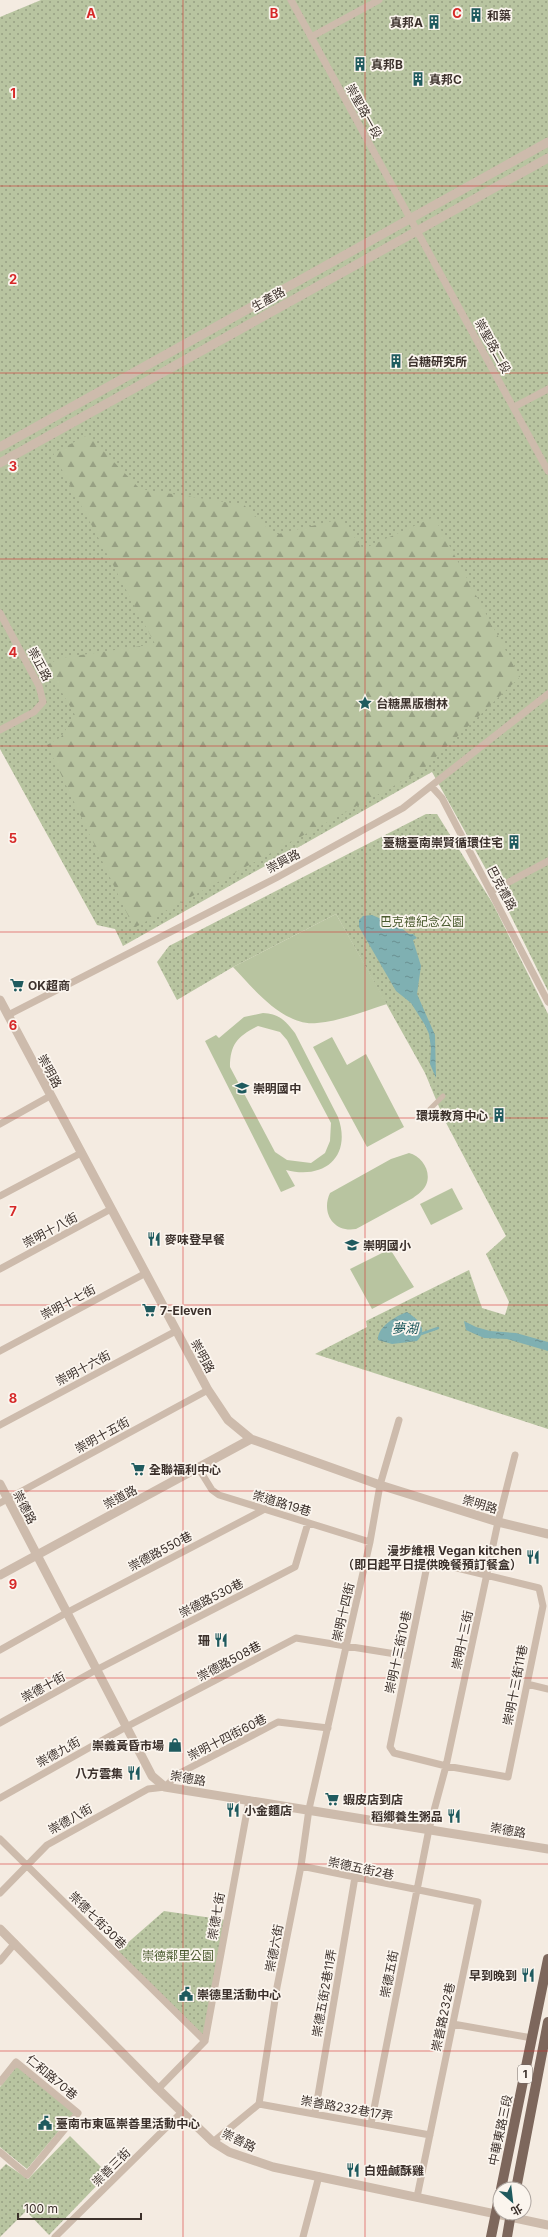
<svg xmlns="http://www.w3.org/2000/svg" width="548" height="2237" font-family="Inter,'Noto Sans TC',sans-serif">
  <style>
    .grass { fill: url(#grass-dots) }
    .forest { fill: url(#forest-firs) }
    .garden { fill: #b8c4a0; fill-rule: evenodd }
    .water { fill: url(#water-ripples) }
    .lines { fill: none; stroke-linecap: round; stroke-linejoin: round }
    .stream { stroke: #7fb0b2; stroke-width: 2.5 }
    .pedestrian { stroke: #cdbbac; stroke-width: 5 }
    .minor { stroke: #cdbbac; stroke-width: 7 }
    .tertiary { stroke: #cdbbac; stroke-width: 9 }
    .primary { stroke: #7d675c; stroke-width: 10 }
    .grid { fill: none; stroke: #d62828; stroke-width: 1; stroke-opacity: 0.55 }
    .labels { text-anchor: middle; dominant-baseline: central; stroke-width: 3.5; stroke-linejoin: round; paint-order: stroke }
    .shield { fill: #fbf5ee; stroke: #756b66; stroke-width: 1 }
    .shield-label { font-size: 11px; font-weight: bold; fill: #3b302b }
    .poi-label { font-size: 12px; font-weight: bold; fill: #3b302b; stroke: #fbf5ee; text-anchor: start }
    .street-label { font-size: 12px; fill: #3b302b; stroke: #fbf5ee }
    .park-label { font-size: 12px; fill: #4a5a2e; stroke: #fbf5ee }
    .water-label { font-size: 13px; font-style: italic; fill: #1f5a5e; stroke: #fbf5ee }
    .grid-label { font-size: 13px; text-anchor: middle; font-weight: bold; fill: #d62828; stroke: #fbf5ee; stroke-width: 3.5; stroke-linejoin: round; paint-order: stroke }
  </style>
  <defs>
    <pattern id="grass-dots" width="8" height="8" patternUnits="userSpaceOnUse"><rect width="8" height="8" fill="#b8c4a0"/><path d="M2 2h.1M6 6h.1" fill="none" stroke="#97a083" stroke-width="1.8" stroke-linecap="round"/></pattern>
    <pattern id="forest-firs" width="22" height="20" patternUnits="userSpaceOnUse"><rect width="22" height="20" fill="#b8c4a0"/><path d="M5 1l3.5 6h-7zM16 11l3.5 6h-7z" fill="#97a083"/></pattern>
    <pattern id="water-ripples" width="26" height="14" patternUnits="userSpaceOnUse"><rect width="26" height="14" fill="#7fb0b2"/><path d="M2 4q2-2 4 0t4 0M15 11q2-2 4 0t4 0" fill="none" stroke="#699091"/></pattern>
  </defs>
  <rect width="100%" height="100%" fill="#f4ebe1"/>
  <path class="grass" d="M41 0H548V991L503 900 432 772 123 946 115 929 97 925 0 749V17Z
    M426 814H437L493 904 548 1014V1429L315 1354 367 1327 366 1321 469 1270 482 1308 505 1315 509 1302 486 1254 506 1236 444 1119 425 1073 336 914 233 967 177 1000 157 962 169 946Z
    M164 1911 226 1920 204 2038 116 1953Z
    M17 2066 74 2113 27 2169 0 2147V2087Z
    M70 2136 108 2174 49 2235 26 2211 0 2237V2170L6 2164 28 2179Z"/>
  <path class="forest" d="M88 435 140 489 244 505 274 535 341 519 363 549 434 517 520 677 421 771 134 928 47 745 61 737 75 715 46 665 61 658 155 644 53 453Z"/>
  <path class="garden" d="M336 914 387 1004C364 1011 341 1021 317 1023 284 1027 253 988 233 967Z
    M263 1013C279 1014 285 1020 295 1033L338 1117C352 1156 325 1180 286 1170L295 1186 281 1192 205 1041 216 1035 219 1038 244 1017ZM258 1026 280 1032 287 1040 331 1123 330 1141 325 1153 311 1163 287 1160 275 1152 230 1067C230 1044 238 1036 258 1026Z
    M332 1037 347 1065 366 1054 404 1127 367 1147 313 1047Z
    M409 1153C422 1156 432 1172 426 1185 423 1191 417 1195 413 1198L356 1229C333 1233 321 1212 330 1193L391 1159Z
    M452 1188 463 1209 431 1225 420 1204Z
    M390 1249 414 1287 372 1309 350 1269Z"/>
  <path class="water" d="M372 915 400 927 409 934H413L417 938 413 940 421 966 417 994 435 1035 436 1078 430 1064 431 1048 429 1034 425 1025 411 1003 396 991 359 927V920L363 916Z
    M407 1312C418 1319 429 1329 417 1341L392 1344 378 1340C377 1327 396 1316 407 1312Z
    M464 1321 476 1327 490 1331 516 1333 548 1342V1351L507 1339 484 1338 466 1330Z"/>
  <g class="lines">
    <path class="stream" d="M421 1334 438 1328"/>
    <path class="pedestrian" d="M422 1117 443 1096"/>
    <path class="minor" d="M291 0 548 471
      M311 37 379 0
      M514 407 548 389
      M0 613 39 686 43 702 34 712 0 730
      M432 787 442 798 548 1002
      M492 891 548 861
      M8 1015 276 878 403 808 548 694
      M0 1124 50 1096
      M0 1196 81 1153
      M0 1269 111 1209
      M0 1351 146 1273
      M0 1425 176 1331
      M199 1469 212 1490 219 1495 370 1542
      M0 1503 208 1390
      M428 1561 539 1588 543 1606 508 1777 446 1766 394 1753 390 1747Z
      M0 1650 66 1613 265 1509
      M527 1684 548 1689
      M0 1723 96 1670 295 1567 308 1523
      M0 1798 126 1727 296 1638 408 1656
      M0 1839 205 2041
      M301 1866 478 1902 417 2197
      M0 1893 47 1845 148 1789 165 1787 178 1774 278 1722 328 1728
      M0 1961 15 1943
      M453 2024 532 2038
      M0 2082 16 2062 78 2113 27 2175 0 2152
      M158 2089 205 2041 249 1800
      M259 2104 430 2135
      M315 2113 355 1877
      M371 2124 429 1829 446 1766 498 1522 515 1455
      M213 2142 259 2104 277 1987 301 1866 309 1809 370 1542 380 1485 399 1420
      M55 2237 182 2112
      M303 2237 319 2176"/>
    <path class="tertiary" d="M0 447 548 142
      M0 463 548 158
      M0 1000 208 1390 228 1420 251 1439 380 1485 498 1522 548 1534
      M0 1484 152 1776 165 1787 548 1849
      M0 1575 251 1439
      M0 1929 158 2089 213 2142 229 2152 273 2167 548 2225"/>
    <path class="primary" d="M501 2189 548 1959
      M516 2189 548 2022
      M491 2237 500 2193
      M507 2237 511 2213"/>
  </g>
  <path class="grid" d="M183 0V2237M365 0V2237M0 186H548M0 373H548M0 559H548M0 746H548M0 932H548M0 1118H548M0 1305H548M0 1491H548M0 1678H548M0 1864H548M0 2051H548"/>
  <defs>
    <symbol id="building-bare" viewBox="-9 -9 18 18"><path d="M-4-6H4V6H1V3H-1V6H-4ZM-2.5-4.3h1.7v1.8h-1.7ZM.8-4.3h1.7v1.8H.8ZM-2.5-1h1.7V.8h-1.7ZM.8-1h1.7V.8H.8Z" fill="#1f5a5e" stroke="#fbf5ee" stroke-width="2.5" paint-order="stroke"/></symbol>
    <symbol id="sight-bare" viewBox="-9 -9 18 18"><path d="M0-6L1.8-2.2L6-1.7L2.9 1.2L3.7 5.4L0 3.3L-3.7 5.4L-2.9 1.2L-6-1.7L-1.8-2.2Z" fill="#1f5a5e" stroke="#fbf5ee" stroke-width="2.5" paint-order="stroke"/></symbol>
    <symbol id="supermarket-bare" viewBox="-9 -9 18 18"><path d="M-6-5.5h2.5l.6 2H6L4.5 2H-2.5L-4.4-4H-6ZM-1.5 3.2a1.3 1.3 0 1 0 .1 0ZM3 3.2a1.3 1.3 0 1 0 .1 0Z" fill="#1f5a5e" stroke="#fbf5ee" stroke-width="2.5" paint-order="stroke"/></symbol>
    <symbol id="school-bare" viewBox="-9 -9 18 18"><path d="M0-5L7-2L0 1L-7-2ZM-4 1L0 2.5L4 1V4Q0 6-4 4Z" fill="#1f5a5e" stroke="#fbf5ee" stroke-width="2.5" paint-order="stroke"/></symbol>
    <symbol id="restaurant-bare" viewBox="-9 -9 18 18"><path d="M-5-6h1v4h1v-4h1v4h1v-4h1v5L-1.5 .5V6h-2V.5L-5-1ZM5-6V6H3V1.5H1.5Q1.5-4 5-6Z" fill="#1f5a5e" stroke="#fbf5ee" stroke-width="2.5" paint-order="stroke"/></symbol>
    <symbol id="shop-bare" viewBox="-9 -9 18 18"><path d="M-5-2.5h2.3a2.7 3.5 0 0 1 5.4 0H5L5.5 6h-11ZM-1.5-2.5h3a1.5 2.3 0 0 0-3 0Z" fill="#1f5a5e" stroke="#fbf5ee" stroke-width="2.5" paint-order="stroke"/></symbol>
    <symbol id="civic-bare" viewBox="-9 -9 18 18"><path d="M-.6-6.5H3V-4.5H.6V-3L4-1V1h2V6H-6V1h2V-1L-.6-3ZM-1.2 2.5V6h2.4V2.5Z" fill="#1f5a5e" stroke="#fbf5ee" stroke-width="2.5" paint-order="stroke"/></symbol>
  </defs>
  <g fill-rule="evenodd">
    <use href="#building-bare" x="466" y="5" width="20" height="20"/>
    <use href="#building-bare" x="424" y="12" width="20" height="20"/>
    <use href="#building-bare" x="350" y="54" width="20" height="20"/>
    <use href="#building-bare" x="408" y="69" width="20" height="20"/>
    <use href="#building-bare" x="386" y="351" width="20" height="20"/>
    <use href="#sight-bare" x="355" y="693" width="20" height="20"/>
    <use href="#building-bare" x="504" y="832" width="20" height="20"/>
    <use href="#supermarket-bare" x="7" y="975" width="20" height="20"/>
    <use href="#school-bare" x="232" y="1078" width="20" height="20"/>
    <use href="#building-bare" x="489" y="1105" width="20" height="20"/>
    <use href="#restaurant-bare" x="144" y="1229" width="20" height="20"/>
    <use href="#school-bare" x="342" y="1235" width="20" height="20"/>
    <use href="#supermarket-bare" x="139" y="1300" width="20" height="20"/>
    <use href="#supermarket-bare" x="128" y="1459" width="20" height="20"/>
    <use href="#restaurant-bare" x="523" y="1547" width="20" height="20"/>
    <use href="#restaurant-bare" x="211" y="1630" width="20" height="20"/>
    <use href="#shop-bare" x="165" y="1735" width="20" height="20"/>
    <use href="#restaurant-bare" x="124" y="1763" width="20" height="20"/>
    <use href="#supermarket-bare" x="322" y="1789" width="20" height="20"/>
    <use href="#restaurant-bare" x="223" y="1800" width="20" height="20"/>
    <use href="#restaurant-bare" x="444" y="1806" width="20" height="20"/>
    <use href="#restaurant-bare" x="518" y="1965" width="20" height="20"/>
    <use href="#civic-bare" x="176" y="1984" width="20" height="20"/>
    <use href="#civic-bare" x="35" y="2113" width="20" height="20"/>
    <use href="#restaurant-bare" x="343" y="2160" width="20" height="20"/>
  </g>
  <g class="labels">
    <rect class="shield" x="518" y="2065" width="14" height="18" rx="3"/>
    <g class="shield-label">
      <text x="525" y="2074">1</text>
    </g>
    <g class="poi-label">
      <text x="487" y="15">和築</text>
      <text x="423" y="22" text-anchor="end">真邦A</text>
      <text x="371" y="64">真邦B</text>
      <text x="429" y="79">真邦C</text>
      <text x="407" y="361">台糖研究所</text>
      <text x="376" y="703">台糖黑版樹林</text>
      <text x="503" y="842" text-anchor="end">臺糖臺南崇賢循環住宅</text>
      <text x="28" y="985">OK超商</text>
      <text x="253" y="1088">崇明國中</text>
      <text x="488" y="1115" text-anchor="end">環境教育中心</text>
      <text x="165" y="1239">麥味登早餐</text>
      <text x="363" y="1245">崇明國小</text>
      <text x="160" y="1310">7-Eleven</text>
      <text x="149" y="1469">全聯福利中心</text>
      <text x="522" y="1550" text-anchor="end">漫步維根 Vegan kitchen<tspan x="522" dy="14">（即日起平日提供晚餐預訂餐盒）</tspan></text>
      <text x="210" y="1640" text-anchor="end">珊</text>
      <text x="164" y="1745" text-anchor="end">崇義黃昏市場</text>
      <text x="123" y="1773" text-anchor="end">八方雲集</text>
      <text x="343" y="1799">蝦皮店到店</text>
      <text x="244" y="1810">小金麵店</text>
      <text x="443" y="1816" text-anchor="end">稻鄉養生粥品</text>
      <text x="517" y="1975" text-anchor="end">早到晚到</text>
      <text x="197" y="1994">崇德里活動中心</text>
      <text x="56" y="2123">臺南市東區崇善里活動中心</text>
      <text x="364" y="2170">白妞鹹酥雞</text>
    </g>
    <g class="street-label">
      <text transform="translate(364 111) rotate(61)">崇聖路一段</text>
      <text transform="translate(268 299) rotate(-29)">生產路</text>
      <text transform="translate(493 346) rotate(61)">崇聖路二段</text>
      <text transform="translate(40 664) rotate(62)">崇正路</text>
      <text transform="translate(283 861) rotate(-28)">崇興路</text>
      <text transform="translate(502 888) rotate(62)">巴克禮路</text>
      <text transform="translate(50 1071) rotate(62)">崇明路</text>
      <text transform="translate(50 1230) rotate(-28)">崇明十八街</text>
      <text transform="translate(68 1302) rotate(-28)">崇明十七街</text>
      <text transform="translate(203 1356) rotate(62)">崇明路</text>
      <text transform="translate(83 1368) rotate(-28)">崇明十六街</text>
      <text transform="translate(102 1435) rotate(-29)">崇明十五街</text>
      <text transform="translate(120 1497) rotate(-28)">崇道路</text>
      <text transform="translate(282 1503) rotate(17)">崇道路19巷</text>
      <text transform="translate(480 1504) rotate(17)">崇明路</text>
      <text transform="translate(25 1507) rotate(63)">崇德路</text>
      <text transform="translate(160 1551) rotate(-28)">崇德路550巷</text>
      <text transform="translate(211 1598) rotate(-27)">崇德路530巷</text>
      <text transform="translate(343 1612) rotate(-77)">崇明十四街</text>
      <text transform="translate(462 1640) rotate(-78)">崇明十三街</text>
      <text transform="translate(398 1652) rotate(-78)">崇明十三街10巷</text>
      <text transform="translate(229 1661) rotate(-28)">崇德路508巷</text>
      <text transform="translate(515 1685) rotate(-79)">崇明十三街11巷</text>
      <text transform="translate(43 1687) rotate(-29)">崇德十街</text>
      <text transform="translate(227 1737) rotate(-27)">崇明十四街60巷</text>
      <text transform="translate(58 1752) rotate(-29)">崇德九街</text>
      <text transform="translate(188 1778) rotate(10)">崇德路</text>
      <text transform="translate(70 1819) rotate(-29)">崇德八街</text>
      <text transform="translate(508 1830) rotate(10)">崇德路</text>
      <text transform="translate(361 1868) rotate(12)">崇德五街2巷</text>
      <text transform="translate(216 1916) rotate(-80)">崇德七街</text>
      <text transform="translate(98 1920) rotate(45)">崇德七街30巷</text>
      <text transform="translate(274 1948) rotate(-79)">崇德六街</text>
      <text transform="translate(389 1974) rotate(-79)">崇德五街</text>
      <text transform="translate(324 1993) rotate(-80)">崇德五街2巷11弄</text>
      <text transform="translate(443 2017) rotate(-78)">崇善路232巷</text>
      <text transform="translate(52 2077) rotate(40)">仁和路70巷</text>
      <text transform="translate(347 2108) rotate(10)">崇善路232巷17弄</text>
      <text transform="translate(500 2130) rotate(-78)">中華東路三段</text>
      <text transform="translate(239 2140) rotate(26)">崇善路</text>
      <text transform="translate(111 2167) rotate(-45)">崇善三街</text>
    </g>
    <g class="park-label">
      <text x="422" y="921">巴克禮紀念公園</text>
      <text x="178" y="1955">崇德鄰里公園</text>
    </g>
    <g class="water-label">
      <text x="405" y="1328">夢湖</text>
    </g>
  </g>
  <g class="grid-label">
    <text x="91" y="18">A</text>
    <text x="274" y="18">B</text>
    <text x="457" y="18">C</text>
    <text x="13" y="98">1</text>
    <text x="13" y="284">2</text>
    <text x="13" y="471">3</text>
    <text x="13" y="657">4</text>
    <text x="13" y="843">5</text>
    <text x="13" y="1030">6</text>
    <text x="13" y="1216">7</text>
    <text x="13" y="1403">8</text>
    <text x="13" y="1589">9</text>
  </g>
  <g transform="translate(512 2201) rotate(152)"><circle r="19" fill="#fbf5ee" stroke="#aea6a0"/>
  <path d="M0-3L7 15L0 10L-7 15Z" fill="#1f5a5e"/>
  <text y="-6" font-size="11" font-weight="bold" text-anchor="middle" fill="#3b302b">北</text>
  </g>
  <path d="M18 2213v6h123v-6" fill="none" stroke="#3b302b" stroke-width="2"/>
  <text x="24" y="2213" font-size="12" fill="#3b302b" stroke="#fbf5ee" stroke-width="3" paint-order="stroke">100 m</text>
</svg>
